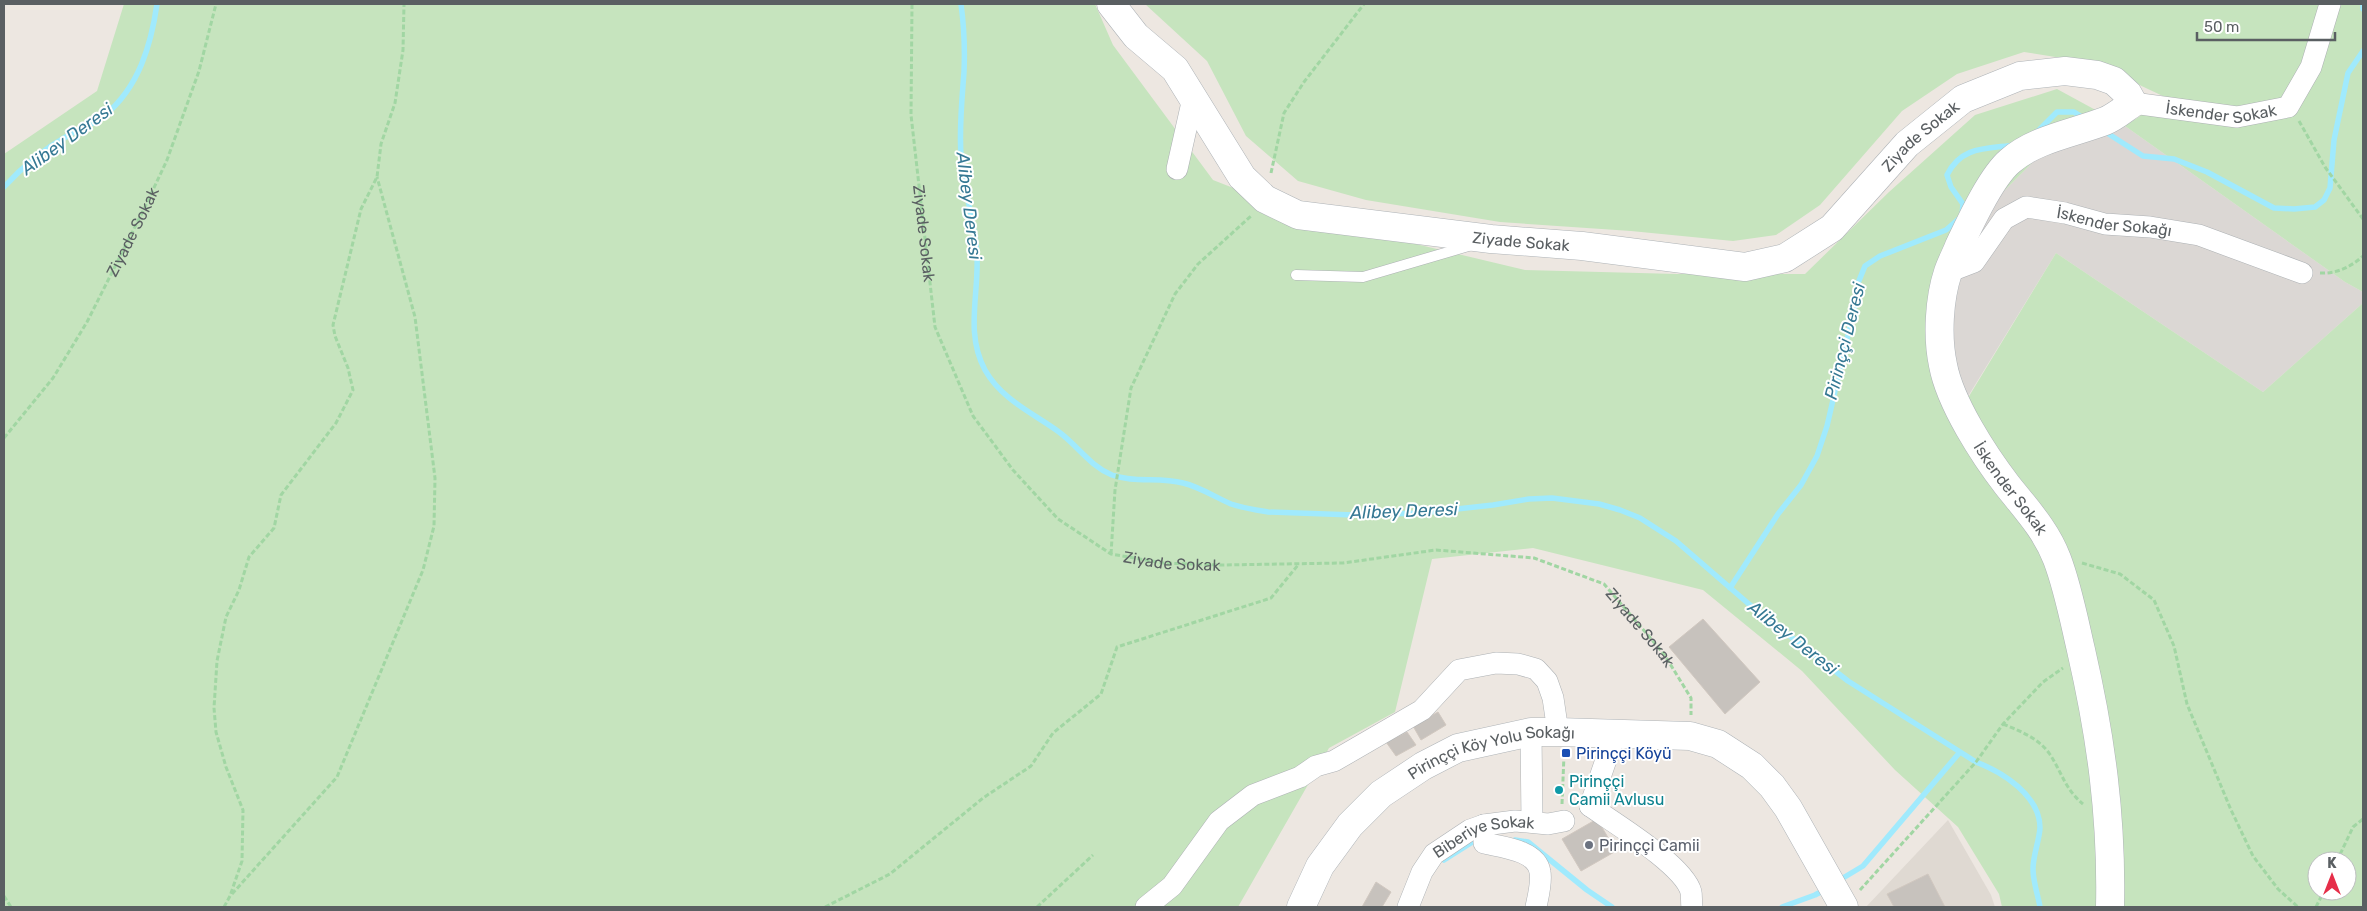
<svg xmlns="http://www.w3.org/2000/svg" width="2367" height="911" font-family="Rubik,sans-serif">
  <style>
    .industrial { fill: #dbd7d4 }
    .education { fill: #dfd9d2 }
    .green { fill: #c6e4be; fill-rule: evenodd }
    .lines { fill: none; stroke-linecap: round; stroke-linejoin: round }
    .stream { stroke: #a0eafd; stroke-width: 5.5 }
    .building { fill: #c7c2bd; stroke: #d1c8c0 }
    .lane-casing { stroke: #adb1b4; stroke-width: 11 }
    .street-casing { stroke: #adb1b4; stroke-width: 22 }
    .secondary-casing { stroke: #aeb3b7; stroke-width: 29 }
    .path { stroke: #a1d6a3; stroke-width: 3; stroke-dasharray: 5 2.5; stroke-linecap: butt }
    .lane { stroke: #fff; stroke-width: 10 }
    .street { stroke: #fff; stroke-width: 21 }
    .secondary { stroke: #fff; stroke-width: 28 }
    .transit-dot { fill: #1a4fb4; stroke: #fff; stroke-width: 2 }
    .culture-dot { fill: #0f9aa8; stroke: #fff; stroke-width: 2 }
    .worship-dot { fill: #6b7280; stroke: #fff; stroke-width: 2 }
    .labels { text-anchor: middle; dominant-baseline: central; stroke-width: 4; stroke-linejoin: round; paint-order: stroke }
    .street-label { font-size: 16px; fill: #5a5f62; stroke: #fff }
    .transit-label { font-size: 16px; fill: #164399; stroke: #fff; text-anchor: start }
    .culture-label { font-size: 16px; fill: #0d838f; stroke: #fff; text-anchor: start }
    .worship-label { font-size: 16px; fill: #5b616d; stroke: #fff; text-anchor: start }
    .water-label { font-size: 18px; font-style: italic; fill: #367994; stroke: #fff }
  </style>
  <rect width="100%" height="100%" fill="#ede7e1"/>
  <path class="industrial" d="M2125 126 2345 282 2363 292V303L2263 392 2056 253 1959 411 1944 348 1953 270 1999 196 2047 148Z"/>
  <path class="education" d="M1948 820 1991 895 1995 907H1866Z"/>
  <path class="green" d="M124 4H1095L1113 45 1213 180 1315 220 1525 270 1677 274H1805L1889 192 1975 115 2057 89 2125 126 2167 98 2093 63 2024 52 1957 74 1902 111 1820 205 1776 235 1733 241 1631 231 1500 222 1366 200 1298 181 1246 136 1207 61 1145 4H2363V292L2345 282 2125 126 2047 148 1999 196 1953 270 1944 348 1960 411 2056 253 2263 392 2363 303V907H2002L1999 894 1958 827 1895 770 1802 671 1703 590 1533 548 1432 559 1395 712 1329 748 1238 907H4V154L97 91ZM2317 861H2347V891H2317Z"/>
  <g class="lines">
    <path class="stream" d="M961 4C964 26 965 49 964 72 962 99 959 127 961 155 963 189 975 221 977 255 979 295 965 333 985 370 1002 400 1033 413 1059 432 1078 446 1090 466 1112 475 1134 483 1159 477 1183 483 1200 487 1215 497 1231 504 1243 508 1256 510 1268 512L1354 515 1421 513 1493 505 1529 499 1552 498 1599 504 1620 510 1640 518 1676 541 1750 605 1848 681 1976 762C2002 772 2040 795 2040 828 2039 842 2033 855 2033 869 2033 882 2038 895 2040 907
      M2363 4V9
      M2104 131 2143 156 2174 159 2207 172 2274 208 2294 209 2315 207 2324 200 2330 188 2334 140 2348 73 2363 51
      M2036 133 2057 112H2074L2085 119
      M4 187C23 166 44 149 69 135 81 128 94 124 105 115 139 87 151 45 157 4
      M1730 588 1778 514 1801 485 1817 456 1827 426 1854 309 1858 283 1865 266 1880 256 1946 230 1962 216 1963 204 1951 187 1947 175C1961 146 1986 149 2015 145
      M1515 840 1528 842 1587 890 1612 907
      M1444 860 1474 841
      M1838 881 1863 866 1960 752
      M1782 907 1815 895 1826 889"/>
  </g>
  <path class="building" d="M1703 619 1760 682 1725 714 1669 647Z
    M1438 712 1446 725 1421 740 1413 726Z
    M1407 732 1416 745 1396 756 1386 742Z
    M1597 819 1616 851 1581 871 1562 839Z
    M1928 874 1945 907H1894L1887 894Z
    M1376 882 1391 892 1382 907H1362Z"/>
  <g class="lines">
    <defs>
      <path id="lane" d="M1296 275 1363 277 1472 245"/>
      <g id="street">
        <path id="s3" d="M2133 103 2237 117 2288 107 2311 67 2330 4"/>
        <path d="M1177 169 1193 98"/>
        <path id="s4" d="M1948 272 1974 262 2004 219 2026 207 2065 213 2105 224 2150 227 2199 235 2302 273"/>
        <path d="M1531 732 1532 822"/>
        <path d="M1590 806C1614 823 1684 865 1691 892 1692 896 1691 902 1692 907"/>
        <path d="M1590 806 1615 734"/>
        <path d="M1484 825V843C1501 847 1537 850 1540 872 1542 882 1538 897 1536 907"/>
        <path d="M1146 907 1172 886 1219 821 1253 795 1300 777 1316 766 1334 761 1422 710 1459 670 1496 663 1518 664 1536 669 1547 681 1553 698 1558 732"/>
        <path id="s5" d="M1408 907 1422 872 1434 854 1470 830 1484 825 1515 821 1548 824 1564 821"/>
      </g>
      <g id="secondary">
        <path id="s6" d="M1111 4 1136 36 1175 69 1242 177 1265 199 1298 215 1491 239 1582 246 1745 267 1785 258 1832 228 1907 144 1963 99 2020 76 2065 71 2097 75 2114 81 2128 94 2133 103C2124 109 2115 117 2105 121 2074 133 2035 139 2010 161 1991 177 1970 223 1959 246 1956 254 1951 263 1948 272 1939 299 1937 337 1943 365 1950 403 1984 455 2007 485 2026 509 2046 530 2057 559 2068 588 2074 620 2081 650 2101 737 2112 818 2110 907"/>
        <path id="s7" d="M1301 907 1320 866 1350 825 1381 794 1423 766 1458 748 1531 732H1558L1690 736 1718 744 1752 766 1772 786 1788 808 1844 907"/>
      </g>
    </defs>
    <use href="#lane" class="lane-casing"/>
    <use href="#street" class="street-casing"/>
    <use href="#secondary" class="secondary-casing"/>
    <g class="path">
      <path id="s1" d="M912 4 911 115 935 327 973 416 1013 470 1058 519 1111 554 1163 563 1223 565 1343 563 1436 550 1534 558 1604 584 1664 654 1691 698V715"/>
      <path d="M2299 121 2325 167 2363 219"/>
      <path d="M1271 173 1284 113 1304 82 1364 4"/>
      <path d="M2320 273C2336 274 2351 267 2363 256"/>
      <path id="s2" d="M4 438 53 378 87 322 145 207 167 160 199 71 216 4"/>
      <path d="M1111 554 1115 490 1131 388 1175 294 1198 264 1251 216"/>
      <path d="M2082 563 2120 574 2154 600 2174 646 2187 704 2231 810 2253 856 2278 889 2298 907"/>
      <path d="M2003 724C2020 731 2038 738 2049 753 2062 772 2064 788 2083 804"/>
      <path d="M1562 804 1564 755"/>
      <path d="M2337 861 2353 827 2363 819"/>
      <path d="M1860 890 1976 762 2003 724 2043 682 2063 668"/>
      <path d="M232 894 337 777 423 570 434 526 435 478 415 317 377 177"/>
      <path d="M4 896 11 907"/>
      <path d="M224 907 230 896 242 861 243 810 226 767 216 732 214 708 217 661 226 617 239 590 249 557 274 528 281 495 336 423 353 390 348 368 335 336 333 325 361 209 377 177 381 144 395 103 403 50 404 4"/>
      <path d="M825 907 890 874 983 798 1031 766 1053 733 1101 694 1117 647 1271 598 1298 565"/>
      <path d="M1037 907 1093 855"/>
      <path d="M2316 907 2324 891"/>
    </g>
    <use href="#lane" class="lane"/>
    <use href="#street" class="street"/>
    <use href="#secondary" class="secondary"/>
  </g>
  <rect class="transit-dot" x="1561" y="748" width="10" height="10" rx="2.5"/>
  <circle class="culture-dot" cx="1559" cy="790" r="5"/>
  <circle class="worship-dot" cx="1589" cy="845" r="5"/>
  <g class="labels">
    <g class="street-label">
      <text stroke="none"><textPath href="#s3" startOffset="89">İskender Sokak</textPath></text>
      <text stroke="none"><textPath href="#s6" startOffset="962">Ziyade Sokak</textPath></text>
      <text stroke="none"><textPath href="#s4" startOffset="195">İskender Sokağı</textPath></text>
      <text stroke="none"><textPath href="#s2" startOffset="244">Ziyade Sokak</textPath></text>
      <text stroke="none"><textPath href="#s1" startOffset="230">Ziyade Sokak</textPath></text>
      <text stroke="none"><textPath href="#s6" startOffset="512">Ziyade Sokak</textPath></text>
      <text stroke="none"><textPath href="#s6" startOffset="1706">İskender Sokak</textPath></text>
      <text stroke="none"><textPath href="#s1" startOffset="680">Ziyade Sokak</textPath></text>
      <text stroke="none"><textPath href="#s1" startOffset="1175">Ziyade Sokak</textPath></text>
      <text stroke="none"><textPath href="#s7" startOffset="261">Pirinççi Köy Yolu Sokağı</textPath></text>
      <text stroke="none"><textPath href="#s5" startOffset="114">Biberiye Sokak</textPath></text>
    </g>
    <g class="transit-label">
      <text x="1576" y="753">Pirinççi Köyü</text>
    </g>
    <g class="culture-label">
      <text x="1569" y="781">Pirinççi<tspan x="1569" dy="18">Camii Avlusu</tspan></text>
    </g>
    <g class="worship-label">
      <text x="1599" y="845">Pirinççi Camii</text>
    </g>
    <g class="water-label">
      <text transform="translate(67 139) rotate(-36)">Alibey Deresi</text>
      <text transform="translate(969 206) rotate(83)">Alibey Deresi</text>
      <text transform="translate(1845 341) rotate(-76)">Pirinççi Deresi</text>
      <text transform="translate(1404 511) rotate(-2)">Alibey Deresi</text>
      <text transform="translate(1793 638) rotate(38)">Alibey Deresi</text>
    </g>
  </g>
  <rect width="2367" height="911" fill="none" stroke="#5a5f62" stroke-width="10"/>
  <g transform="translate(2332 876)"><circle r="24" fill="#ffffff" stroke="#bdbfc0"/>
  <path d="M0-4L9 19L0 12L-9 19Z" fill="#e62e49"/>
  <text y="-8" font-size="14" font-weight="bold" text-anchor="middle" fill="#5a5f62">K</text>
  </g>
  <path d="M2197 32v8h138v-8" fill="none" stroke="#5a5f62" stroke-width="2.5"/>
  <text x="2204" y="32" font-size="15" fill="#5a5f62" stroke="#ffffff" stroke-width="4" paint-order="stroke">50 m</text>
</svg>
